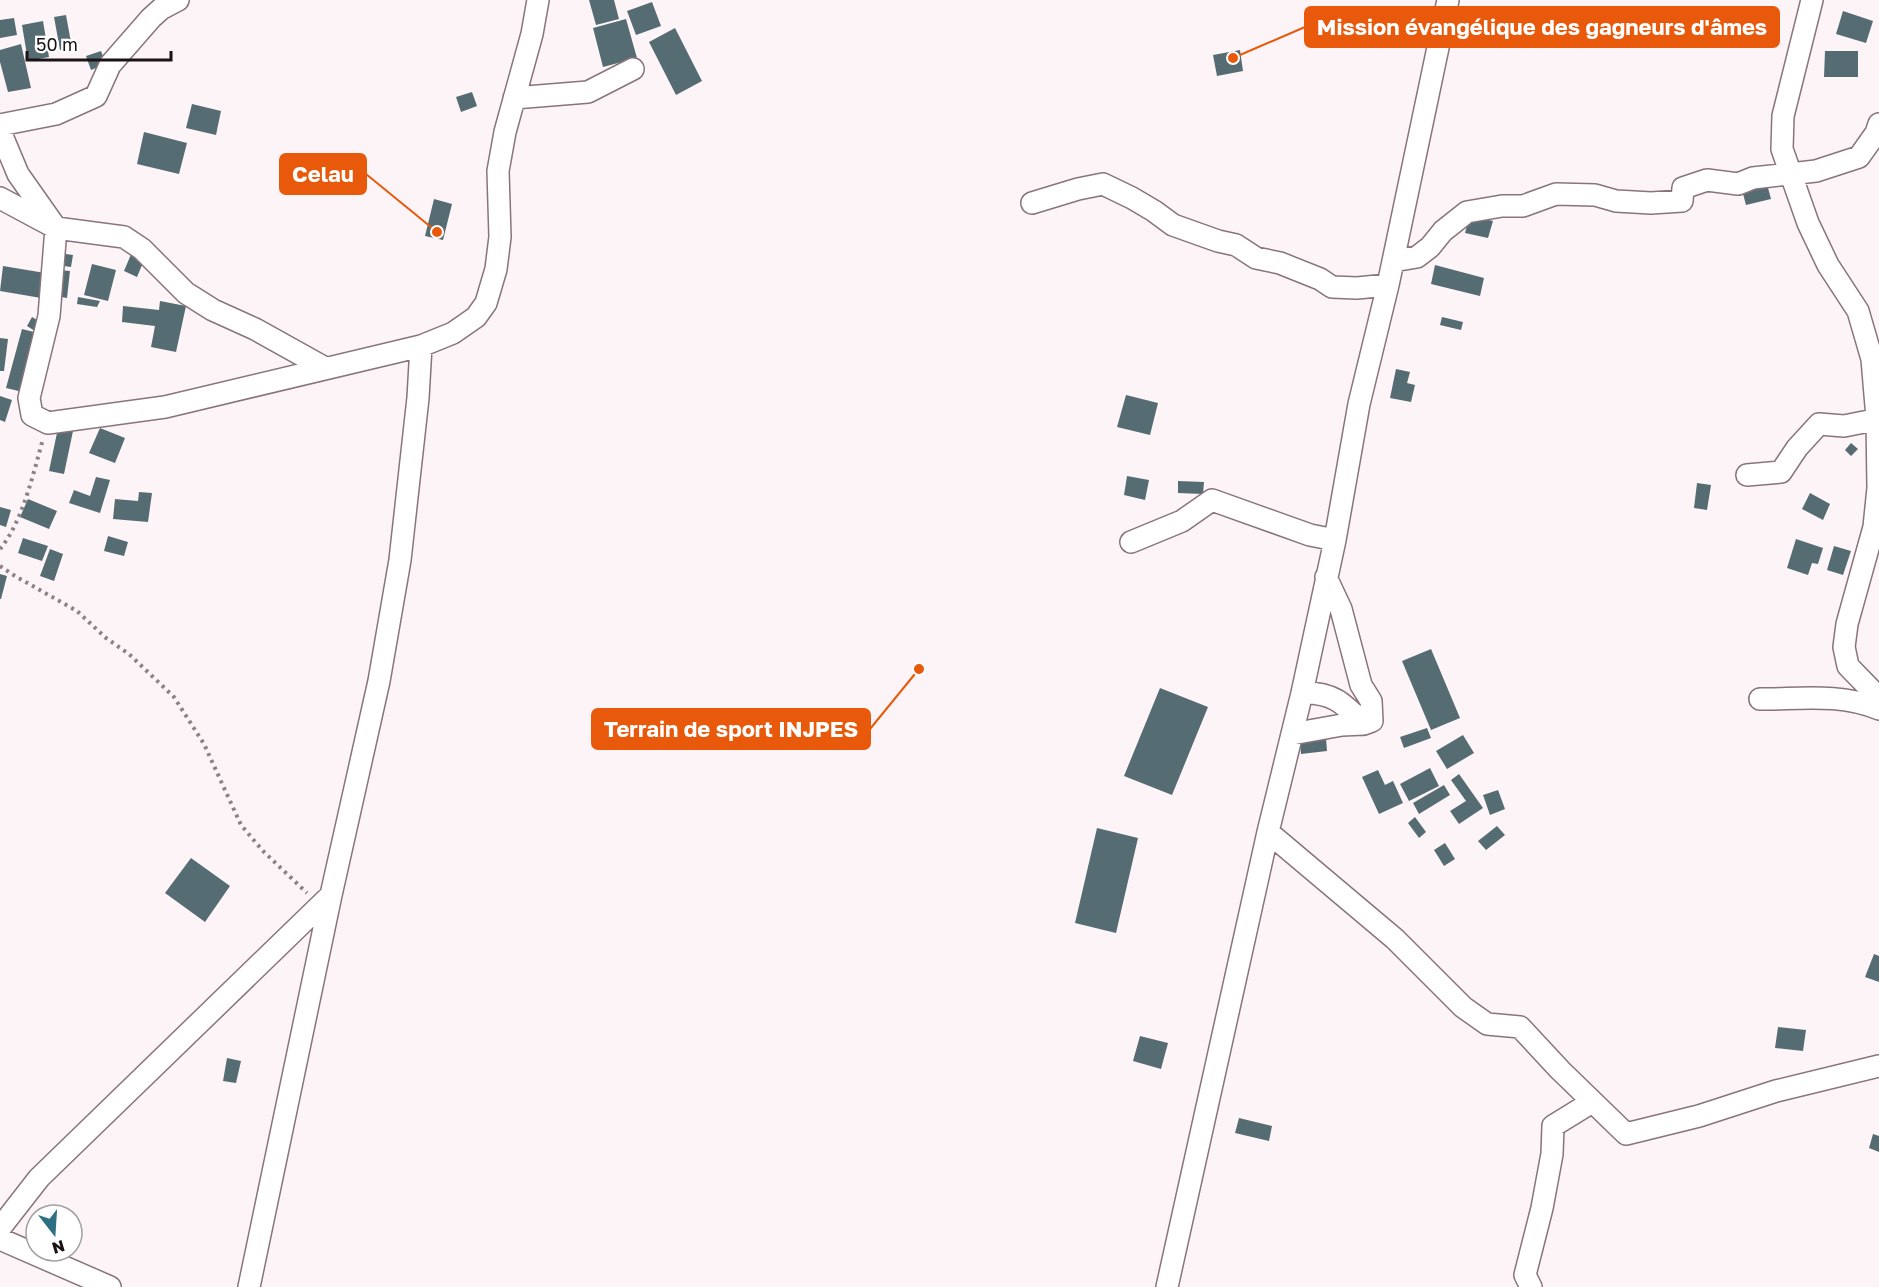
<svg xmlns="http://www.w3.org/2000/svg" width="1879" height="1287" font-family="'Golos Text',sans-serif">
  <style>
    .building { fill: #566c73 }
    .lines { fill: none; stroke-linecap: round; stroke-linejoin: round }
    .minor-casing { stroke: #89747c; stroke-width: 24 }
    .path { stroke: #8a8284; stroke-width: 4; stroke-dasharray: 3 4.5; stroke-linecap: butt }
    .minor { stroke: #fff; stroke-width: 21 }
    .leader { fill: none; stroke: #e8590c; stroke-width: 2 }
    .callout-dot { fill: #e8590c; stroke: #fff; stroke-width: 2 }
    .callout { fill: #e8590c; stroke: #e8590c; stroke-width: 2 }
    .callout-label { font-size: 22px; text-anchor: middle; font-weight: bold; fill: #fff }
  </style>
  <rect width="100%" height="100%" fill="#fdf4f7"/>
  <path class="building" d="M589 0H614L619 19 596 25Z
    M652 2 661 26 636 35 627 11Z
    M1843 11 1873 21 1866 43 1836 34Z
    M66 15 72 48 60 50 54 17Z
    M14 18 17 35 0 38V20Z
    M626 19 637 58 603 67 593 28Z
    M43 21 49 57 28 61 22 25Z
    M675 28 702 81 676 95 649 42Z
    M21 44 31 88 8 92 0 62V50Z
    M1240 50 1243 71 1217 76 1213 55Z
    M101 51 106 64 91 70 86 56Z
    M1825 51H1858V77H1824Z
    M472 92 477 106 461 112 456 97Z
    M192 104 221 111 216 135 186 128Z
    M144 132 187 143 179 174 137 164Z
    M1767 184 1771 199 1746 205 1742 190Z
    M434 199 452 204 443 240 425 236Z
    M1470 215 1493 221 1488 238 1465 233Z
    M132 252 145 258 137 277 124 271Z
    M59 253 73 255 71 267 57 265Z
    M92 264 116 270 108 301 84 295Z
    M1435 265 1484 278 1480 296 1431 284Z
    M3 266 51 274 47 299 0 291Z
    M59 270 70 271 67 298 56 296Z
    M78 297 100 301 97 307 77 304Z
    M160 301 186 306 176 352 151 347 155 326 122 322 123 306 159 310Z
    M32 317 44 324 38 333 27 326Z
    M1442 317 1463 322 1461 330 1440 325Z
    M22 329 38 333 23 392 6 388Z
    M0 338 8 339 4 371H0Z
    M1396 369 1410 372 1407 383 1415 385 1411 402 1390 398Z
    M1126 395 1158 403 1150 435 1117 427Z
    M0 396 12 400 5 422 0 420Z
    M58 428 73 431 64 474 49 471Z
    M100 428 125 438 115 463 89 453Z
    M1851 443 1858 449 1851 456 1845 450Z
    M1127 476 1149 480 1145 500 1124 495Z
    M96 477 110 480 100 513 69 503 74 490 90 496Z
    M1178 481 1204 482 1203 494 1178 493Z
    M1697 483 1711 485 1707 510 1694 508Z
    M139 492 152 493 148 522 113 519 115 499 138 501Z
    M1810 493 1830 504 1823 520 1802 509Z
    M28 499 57 511 49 529 20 517Z
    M0 507 11 510 6 527 0 525Z
    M108 536 128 542 124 556 104 551Z
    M23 538 48 546 42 561 18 553Z
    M1796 539 1823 548 1818 564 1812 563 1808 575 1787 568Z
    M1834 546 1851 551 1843 575 1827 570Z
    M50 549 63 554 54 581 40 576Z
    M0 574 7 576 1 599H0Z
    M1431 649 1460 718 1431 730 1402 661Z
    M1160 688 1208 707 1172 795 1124 776Z
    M1427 728 1431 738 1404 748 1400 737Z
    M1463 735 1474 753 1447 769 1436 751Z
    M1326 738 1327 751 1301 754 1300 742Z
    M1430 768 1439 786 1409 801 1400 784Z
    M1378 770 1385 785 1393 781 1403 803 1379 814 1362 777Z
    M1459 774 1483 808 1459 824 1450 811 1466 801 1451 780Z
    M1444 785 1450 795 1419 814 1413 803Z
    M1498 790 1505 809 1490 815 1483 795Z
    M1415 817 1426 832 1419 838 1408 823Z
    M1497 826 1505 835 1486 850 1478 841Z
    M1097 828 1138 838 1116 933 1075 923Z
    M1445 843 1455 859 1444 866 1434 850Z
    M191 858 230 886 205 922 165 893Z
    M1874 954 1879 956V982L1865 977Z
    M1778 1027 1806 1030 1803 1051 1775 1048Z
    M1140 1036 1168 1043 1161 1069 1133 1061Z
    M227 1058 241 1061 236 1083 223 1081Z
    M1239 1118 1272 1126 1269 1141 1235 1133Z
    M1873 1134 1879 1136V1152L1869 1148Z"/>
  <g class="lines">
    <defs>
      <path id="minor" d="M1812 0 1783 116 1782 149 1808 223 1828 265 1858 311 1872 359 1877 418 1878 488 1874 527 1847 624 1844 647 1848 666 1879 698
        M514 98 588 92 633 69
        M0 125 56 114 96 96 110 65 151 18 161 9 178 0
        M0 131 18 174 56 228 124 237 142 249 186 293 213 310 255 329 325 368
        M0 198 56 228 49 316 29 398 32 415 48 423 165 407 421 346 453 333 476 317 486 303 496 269 500 237 498 171 505 132 532 34 538 0
        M1032 203 1078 189 1103 184 1132 198 1154 211 1173 225 1218 241 1236 245 1256 258 1280 263 1320 279 1332 287 1357 288 1388 285
        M1393 261 1417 257 1430 247 1443 231 1467 212 1502 206H1523L1556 194 1595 195 1616 201 1651 203 1682 201 1683 188 1707 180 1738 184 1753 178 1816 171 1859 157 1876 133 1879 124
        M1747 475 1781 472 1797 448 1819 424 1844 426 1879 419
        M1131 542 1182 521 1212 500 1310 535 1335 540
        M1302 693C1333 692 1343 703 1364 724L1372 721 1371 701 1361 685 1341 609 1326 577
        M1760 699C1801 699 1840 693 1879 709
        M1292 734 1342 725 1364 724
        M1268 832 1395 939 1463 1007 1487 1024 1520 1027 1560 1070 1626 1134 1699 1116 1776 1091 1879 1066
        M0 1228 39 1178 331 895
        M0 1239 110 1287
        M249 1287 331 895 379 681 400 560 418 398 421 346
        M1167 1287 1268 832 1302 693 1335 540 1359 404 1388 285 1448 0
        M1531 1287 1525 1275 1542 1208 1552 1154 1553 1126 1592 1102"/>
    </defs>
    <use href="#minor" class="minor-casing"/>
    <path class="path" d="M0 549C23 521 33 474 43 439
      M0 566 15 576 77 611 106 638 129 654 174 697 204 744 241 825 263 851 307 893"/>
    <use href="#minor" class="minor"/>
  </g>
  <path class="leader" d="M1233 58L1305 27M437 232L366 174M919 669L870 729"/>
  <g class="callout-dot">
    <circle cx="1233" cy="58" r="6"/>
    <circle cx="437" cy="232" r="6"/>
    <circle cx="919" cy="669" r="6"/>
  </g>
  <g class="callout">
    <rect x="1305" y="7" width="474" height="40" rx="6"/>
    <rect x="280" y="154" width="86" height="40" rx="6"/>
    <rect x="592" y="709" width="278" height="40" rx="6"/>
  </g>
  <g class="callout-label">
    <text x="1542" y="35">Mission évangélique des gagneurs d'âmes</text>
    <text x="323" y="182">Celau</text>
    <text x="731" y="737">Terrain de sport INJPES</text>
  </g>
  <g transform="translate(54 1233) rotate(163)"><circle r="28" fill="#ffffff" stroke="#a3a0a1" stroke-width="1.5"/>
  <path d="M0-4.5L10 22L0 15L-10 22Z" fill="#2d7082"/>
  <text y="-9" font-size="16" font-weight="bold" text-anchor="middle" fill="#1a1214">N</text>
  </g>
  <path d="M27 51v9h144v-9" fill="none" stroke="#1a1214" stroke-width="3"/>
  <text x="36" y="51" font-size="18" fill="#1a1214" stroke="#ffffff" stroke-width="4.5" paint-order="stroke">50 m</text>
</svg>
